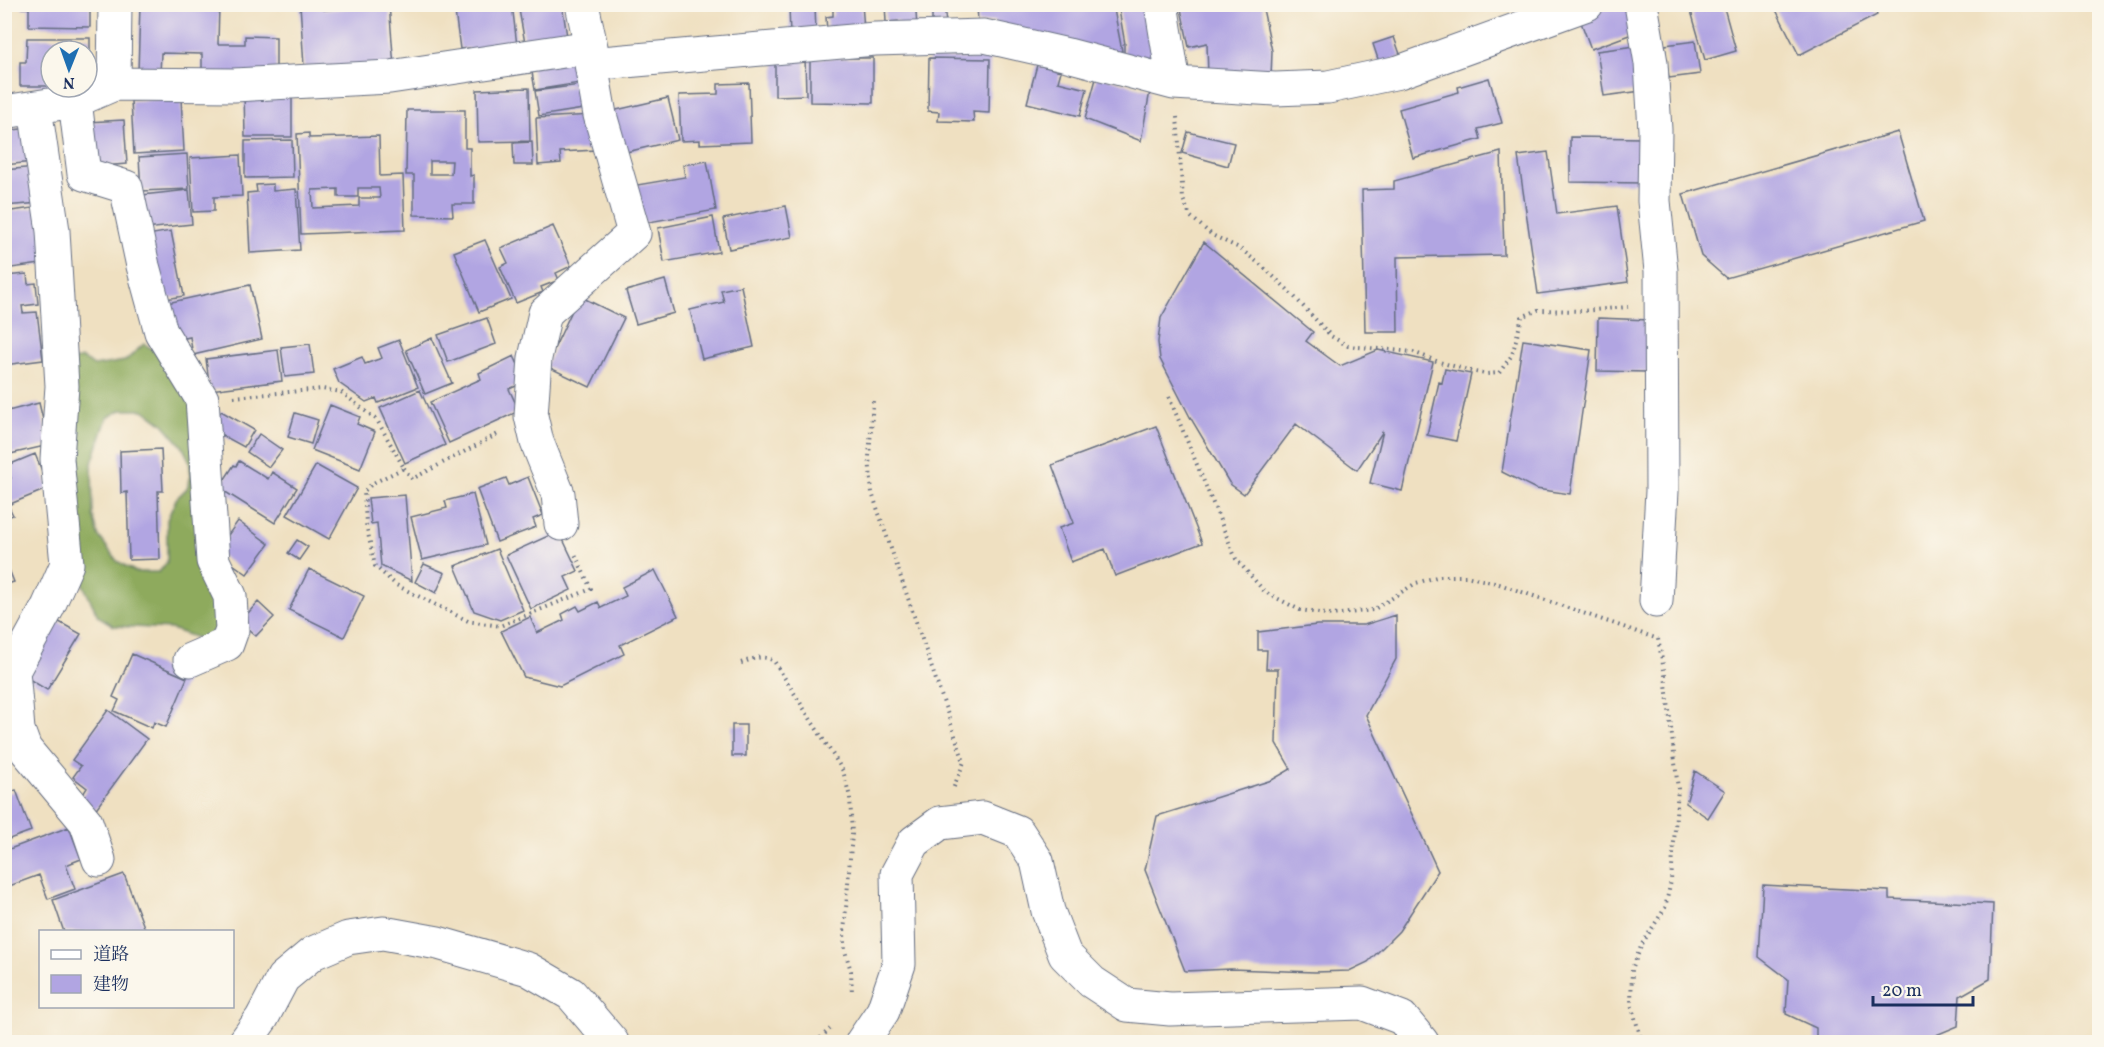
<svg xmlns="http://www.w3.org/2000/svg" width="2104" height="1047" font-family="Vollkorn,'Noto Serif JP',serif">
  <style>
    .forest { fill: #8eaa5d; stroke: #546c5e; stroke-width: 1.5; fill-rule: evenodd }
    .building { fill: #b1a5e2; fill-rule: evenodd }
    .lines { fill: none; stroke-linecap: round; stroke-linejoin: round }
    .street-casing { stroke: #656d81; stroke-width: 35 }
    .path { stroke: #656d81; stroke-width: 4; stroke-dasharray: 1.5 4.5; stroke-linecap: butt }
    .street { stroke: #fff; stroke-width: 33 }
  </style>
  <rect width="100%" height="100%" fill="#fbf7ec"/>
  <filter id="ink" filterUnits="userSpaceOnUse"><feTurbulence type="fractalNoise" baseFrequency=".0167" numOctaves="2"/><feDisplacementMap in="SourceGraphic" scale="12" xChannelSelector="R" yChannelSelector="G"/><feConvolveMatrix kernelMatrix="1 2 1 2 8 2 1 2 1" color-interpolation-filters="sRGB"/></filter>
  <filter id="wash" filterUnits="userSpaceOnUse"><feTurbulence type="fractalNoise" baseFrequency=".008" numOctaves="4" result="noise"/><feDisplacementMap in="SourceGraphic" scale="24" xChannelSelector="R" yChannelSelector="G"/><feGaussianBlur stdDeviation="1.35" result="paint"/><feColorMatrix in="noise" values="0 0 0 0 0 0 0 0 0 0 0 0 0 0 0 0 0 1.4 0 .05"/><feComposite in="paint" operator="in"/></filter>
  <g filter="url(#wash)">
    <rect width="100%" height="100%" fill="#efe0c1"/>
    <path class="forest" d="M144 344 163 355 194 398 215 595 217 632 200 639 171 629 114 626 98 616 76 570 70 361 82 358 94 366 125 361ZM121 410H144L163 424 182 446 189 460 191 476 187 488 176 499 167 520V562L159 572H136L117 561 98 535 93 515 92 463 107 418Z"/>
    <g id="blocks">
      <path class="building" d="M22 4H90V27L29 26V8H22Z
        M300 4H323L324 10 362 7 361 4H389L394 67H304Z
        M454 4H512L518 54 470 55 469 48 460 49Z
        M518 4H562L568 43 526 49Z
        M789 4H815L816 36 790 37Z
        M833 4H862L864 29 827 32 826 17 833 16Z
        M885 4H944L946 24 932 25V11L916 12 917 28 899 29 898 21 886 22Z
        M977 4H1113L1122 51 1098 56 996 33 995 21 978 23Z
        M1118 4H1151L1162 69 1124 70V44H1125Z
        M1180 4H1262L1272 51 1271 78 1208 77 1207 43 1189 47Z
        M1613 4H1630L1640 31 1591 49 1579 17Z
        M1689 4H1723L1736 51 1705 60Z
        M1773 4H1872L1877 15 1799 55Z
        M140 5H219L218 44H245V36L276 37V77L202 75V54L161 53 160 74 138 73Z
        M1394 37 1401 57 1380 65 1373 44Z
        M27 38H90V86H87V51H51V86H20V62H26Z
        M1695 41 1700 74 1669 78 1665 45Z
        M1643 45 1649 90 1604 96 1597 51Z
        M775 56H805L806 95 775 96Z
        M810 58H873V103L810 102Z
        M929 58 990 59 989 113 973 112 974 122 938 121 939 112 928 111Z
        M576 59 580 83 535 90 531 66Z
        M1037 65 1061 71 1058 82 1087 89 1080 116 1027 103Z
        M1097 75 1150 91 1141 141 1085 119Z
        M1489 78 1502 123 1478 129 1481 139 1413 158 1399 109 1459 92 1458 87Z
        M749 83 751 142 700 144V140L681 141 679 95 718 94V84Z
        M580 85 583 109 539 116 535 91Z
        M529 88 530 141 478 142 477 90Z
        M244 91 292 98V137H245Z
        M181 98 184 151 134 154 131 101Z
        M668 98 678 140 622 153 612 111Z
        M407 110H465V148H470V176L474 175V204H452L453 216 414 215V175H406ZM430 161H452L451 174H430Z
        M594 115 596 150 560 152 561 163 538 165 536 118Z
        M124 120 127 164 89 167 87 122Z
        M30 128 33 162 4 165V131Z
        M1188 132 1234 143 1228 166 1182 153Z
        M1898 132 1924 221 1726 278 1701 256 1683 194Z
        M309 133V138L379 136 380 176 403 175 405 230 301 234 297 134ZM358 188H379L380 198H359V206L313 208 312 190 338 189V197H358Z
        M1570 137 1643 138V183L1570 182Z
        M292 140 293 177 245 178V141Z
        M532 142 533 165H514L513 143Z
        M1501 152 1504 255 1397 257 1398 332H1365L1362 190 1394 189V181Z
        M1548 152 1557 214 1617 206 1628 282 1538 294 1518 156Z
        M187 154 189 189 141 191 139 157Z
        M240 155 242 196 214 197V211L193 212 190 158Z
        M707 161 716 210 644 223 637 185 685 177 683 165Z
        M36 167 40 203 4 206V170Z
        M273 184V191L296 189 300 250 250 253 247 193 257 192 256 185Z
        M189 190 192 224 145 229 142 195Z
        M786 206 792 237 729 249 723 219Z
        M40 207 48 263 4 269V212Z
        M713 217 719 252 664 262 658 228Z
        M553 226 571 266 556 273 559 280 541 287 543 292 516 303 500 267 508 263 501 248Z
        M171 231 184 296 160 300 147 235Z
        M485 240 511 299 479 312 454 252Z
        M1204 242 1313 332 1306 341 1340 366 1378 350 1433 362 1402 491 1370 483 1383 431 1357 470 1296 424 1244 494 1230 484 1190 417 1160 359 1158 342 1161 318Z
        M27 274 28 284 36 283 38 304 22 306 23 313 37 312 43 360 4 365V276Z
        M665 280 674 313 636 324 626 291Z
        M250 285 262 339 193 355 190 337 175 340 167 303Z
        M741 286 754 347 702 359 690 310 724 302 721 290Z
        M579 296 624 318 590 387 546 366Z
        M487 318 496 344 448 362 438 335Z
        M1598 318 1649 320 1648 372 1597 371Z
        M432 338 452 383 425 394 406 350Z
        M399 340 418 387 378 403 376 398 366 402 339 383 333 369 362 357 365 364 382 358 378 348Z
        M1523 340 1591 350 1570 494 1536 489 1502 472Z
        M310 344 314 374 285 377 281 347Z
        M278 350 282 381 210 390 206 359Z
        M514 356 526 382 509 389 519 411 449 443 430 402 481 379 479 373Z
        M1445 369 1471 374 1456 441 1427 435 1439 382 1442 383Z
        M420 390 445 445 405 463 380 408Z
        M39 403 49 445 6 455 4 447V412Z
        M330 405 360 417 357 424 375 432 360 469 312 450Z
        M221 411 254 430 244 447 211 429Z
        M295 413 318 420 311 444 288 437Z
        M1156 426 1202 543 1115 576 1105 549 1071 562 1059 528 1074 523 1052 465Z
        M259 434 282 450 269 467 247 452Z
        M161 449 163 491H158L160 559 129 560 127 492 121 493 120 451Z
        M35 454 49 488 8 505 13 515 4 518V481L11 478 6 466Z
        M239 461 268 479 272 472 297 488 275 523 219 488 234 465 236 466Z
        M316 465 357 488 329 539 287 515Z
        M528 477 543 515 533 519 536 527 497 542 477 489 506 478 509 485Z
        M473 494 486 545 422 560 411 517 447 508 445 501Z
        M405 495 412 581 381 566 377 523 371 524 368 498Z
        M238 521 269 544 247 574 216 552Z
        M559 531 578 571 565 577 571 590 531 609 506 555Z
        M297 540 308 547 299 560 288 553Z
        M497 549 523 610 500 620 474 611 455 566Z
        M4 557 14 582 4 585Z
        M424 564 445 573 436 593 415 582Z
        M309 569 364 596 344 637 289 610Z
        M655 570 678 616 620 645 624 654 560 686 524 677 501 631 530 617 537 633 564 620 562 614 577 606 580 611 598 602 601 608 626 596 622 587Z
        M258 602 274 617 256 636 240 622Z
        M1396 615V659L1366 715 1438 871 1399 931 1368 962 1349 971 1315 972 1231 969 1185 971 1145 870 1157 816 1272 780 1291 769 1276 743 1278 669H1266L1267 650H1258V632L1317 625H1364Z
        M52 618 81 634 47 690 19 673Z
        M132 654 187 678 166 727 154 722 152 728 114 711 119 700 113 697Z
        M108 710 147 739 95 810 80 799 87 788 73 777 81 766 72 760Z
        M732 725H746V756H732Z
        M1695 771 1725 791 1708 818 1686 803Z
        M16 790 31 831 4 841V795Z
        M69 827 81 859 66 865 75 889 48 899 39 875 4 888V851Z
        M124 874 146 932H64L53 900Z
        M1763 885 1889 891V899L1993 904 1990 979 1960 996 1958 1026 1924 1040V1042H1816V1028L1786 1014 1788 979 1759 957Z"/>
    </g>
  </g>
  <g filter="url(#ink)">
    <use href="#blocks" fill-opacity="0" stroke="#656d81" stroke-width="1.5"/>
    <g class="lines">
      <defs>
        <path id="street" d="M582 4 591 47V64L875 39 984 36 1068 55 1174 83 1275 89 1328 87 1399 72 1587 4
          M1161 4 1174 83
          M1641 4 1651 63 1655 130 1654 201 1661 271 1662 491 1656 601
          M114 84 115 4
          M75 101 84 174 126 187 143 266 161 332 202 399 213 561 230 596 232 630 227 644 190 660
          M35 108 53 231 62 386 57 459 67 564 48 607 13 671 16 705 18 730 25 749 86 822 99 860
          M4 112 75 101 114 84 234 85 390 77 591 47
          M561 524 558 494 537 442 531 416 535 358 545 313 634 233 600 115 591 64
          M245 1042 262 1018 283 978 313 953 348 938 383 933 438 943 528 969 571 994 612 1042
          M862 1042 883 1011 899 964 897 874 914 842 940 823 983 818 1018 832 1037 861 1048 911 1065 955 1092 982 1127 1005 1170 1009 1362 1003 1402 1018 1422 1042"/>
      </defs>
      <use href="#street" class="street-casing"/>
      <path class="path" d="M1177 117 1183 199 1190 216 1212 235 1239 248 1261 265 1287 289 1331 336 1348 346 1413 352 1439 362 1475 372 1486 374 1499 373 1512 355 1522 317 1538 310 1582 311 1628 307
        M234 397 322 389 341 392 377 420 404 468 373 483 364 491 366 524 375 566 396 585 468 621 500 626 591 589 575 554
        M1169 397 1236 559 1265 592 1300 610 1332 615 1373 610 1416 583 1440 576H1466L1499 584 1658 639
        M873 401 869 457 872 493 964 762 953 789
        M404 468 412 479 500 433
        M741 663C753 659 762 654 774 661L843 771 850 797 852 834 844 933 845 951 851 971 852 993
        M816 1042 830 1029
        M1642 1042 1631 1004 1632 969 1642 944 1665 908 1671 881 1678 789 1665 675 1658 639"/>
      <use href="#street" class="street"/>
    </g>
  </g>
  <rect width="2104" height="1047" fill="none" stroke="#fbf7ec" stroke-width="24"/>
  <rect x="39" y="930" width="195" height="78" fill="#fbf7ec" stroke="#a1a7b3" stroke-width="1.5"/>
  <rect x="51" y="950" width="30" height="9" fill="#ffffff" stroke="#a1a7b3" stroke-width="1.5"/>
  <text x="93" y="960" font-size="18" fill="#1b2f5e">道路</text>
  <rect x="51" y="975" width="30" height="18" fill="#b1a5e2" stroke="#a1a7b3" stroke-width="1.5"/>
  <text x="93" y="990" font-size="18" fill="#1b2f5e">建物</text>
  <g transform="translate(69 69) rotate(181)"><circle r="28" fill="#fbf7ec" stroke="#a1a7b3" stroke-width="1.5"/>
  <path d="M0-4.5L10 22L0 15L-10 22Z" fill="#1f6fb2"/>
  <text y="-9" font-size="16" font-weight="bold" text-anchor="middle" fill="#1b2f5e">N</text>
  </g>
  <path d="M1873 996v9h100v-9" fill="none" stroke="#1b2f5e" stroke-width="3"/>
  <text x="1882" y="996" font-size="18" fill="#1b2f5e" stroke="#fbf7ec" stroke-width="4.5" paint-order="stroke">20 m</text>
</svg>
